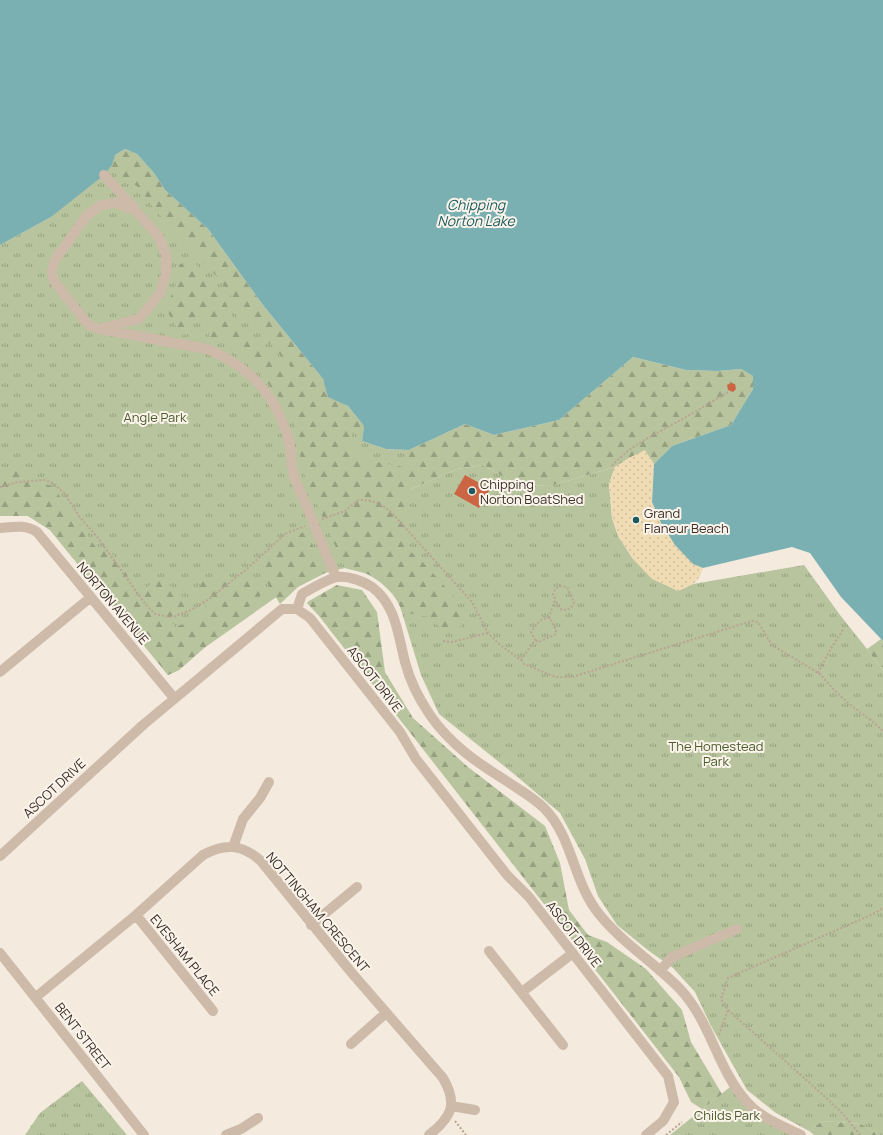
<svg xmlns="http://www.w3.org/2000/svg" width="883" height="1135" font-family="Manrope,sans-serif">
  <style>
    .grass { fill: url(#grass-tufts) }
    .forest { fill: url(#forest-firs) }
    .sand { fill: url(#sand-dots) }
    .garden { fill: #b7c49d }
    .water { fill: #7bb0b3 }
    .building { fill: #cc6544 }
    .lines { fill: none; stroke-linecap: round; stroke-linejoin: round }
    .path { stroke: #b9a393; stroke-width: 2; stroke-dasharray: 2 2; stroke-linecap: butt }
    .minor { stroke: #cdbaa9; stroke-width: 10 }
    .poi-dot { fill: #1c5a5e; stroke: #fbf4eb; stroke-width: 1.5 }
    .labels { text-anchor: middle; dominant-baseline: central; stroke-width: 4; stroke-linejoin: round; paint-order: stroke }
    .park-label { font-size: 13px; fill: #495a2b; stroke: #fbf4eb }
    .poi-label { font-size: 13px; fill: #3a2e29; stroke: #fbf4eb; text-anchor: start }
    .street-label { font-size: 13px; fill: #3a2e29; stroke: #fbf4eb }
    .water-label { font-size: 14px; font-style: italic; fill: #1c5a5e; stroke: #fbf4eb }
  </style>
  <defs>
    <pattern id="grass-tufts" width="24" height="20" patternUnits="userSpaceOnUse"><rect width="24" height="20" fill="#b7c49d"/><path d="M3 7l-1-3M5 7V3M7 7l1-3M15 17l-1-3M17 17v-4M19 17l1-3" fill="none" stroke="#96a080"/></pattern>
    <pattern id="forest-firs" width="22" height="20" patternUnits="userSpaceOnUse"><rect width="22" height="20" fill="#b7c49d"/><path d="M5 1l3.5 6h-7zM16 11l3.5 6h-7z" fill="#96a080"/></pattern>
    <pattern id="sand-dots" width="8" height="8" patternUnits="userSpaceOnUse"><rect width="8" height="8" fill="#f0dcb4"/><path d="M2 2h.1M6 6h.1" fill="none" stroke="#cfbd9b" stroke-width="1.8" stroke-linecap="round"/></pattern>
  </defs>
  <rect width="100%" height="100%" fill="#f4eade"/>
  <path class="grass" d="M115 155 364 426 362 441 386 449 409 450V490L457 469 483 465 519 486 553 485 615 467 609 484 612 518 618 536 633 559 678 591 693 584 804 565 840 615 867 649 883 671V1135H879L861 1124 822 1121 809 1131 776 1113 747 1090 711 1026 695 992 673 968 649 951 617 925 598 896 585 859 560 813 514 774 439 714 421 675 399 603 391 592 380 582 368 574 345 568 325 573 275 598 204 648 179 670 168 675 50 530 28 516H0V245L51 217Z
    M82 1081 127 1135H25L40 1113Z
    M730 1087 755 1115 791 1135H670Z"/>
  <path class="forest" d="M125 149 137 154 154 173 165 190 208 229 263 305 323 379 328 397 348 406 364 426 352 434V450L362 459 409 468V450L465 424 494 435 559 420 633 357 686 370 718 371 741 369 753 376V389L731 425 672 446 654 464 645 451 629 458 615 467 553 485 519 486 483 465 457 469 409 490 407 549 420 559 456 599 462 626 443 630 429 617 402 612C397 596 384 582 369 575 362 571 353 570 345 568L301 468 299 433 278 396 262 376 249 362 243 353 229 340 216 342 209 336V322L198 315 188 321 190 334 181 335 166 309 178 279 179 265 191 258 224 300 242 333 280 371H295L241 312 221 281 154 209 140 188 111 171 115 155Z
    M12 464 19 468 22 480H39L54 488 97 549 110 551 127 574 131 590 142 600 149 585 163 579 191 604 173 613 171 620 175 627C188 623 197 616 206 606L197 592 201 582 215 578 231 585 250 571 261 592 254 605 245 608 243 620 204 648 179 670 168 675 50 530 28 516H0V482L3 472Z
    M306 530 325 573 298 587 280 604 259 570 276 551Z
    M337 585 362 590 377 612 385 672 413 718 468 767 545 826 560 863 569 910 588 935 607 942 646 969 682 1010 691 1042 722 1094 702 1109 691 1102 679 1077 319 616 307 603 309 601Z
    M881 639 883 641V671L867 649Z
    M822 1121 861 1124 879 1135H814L809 1131Z"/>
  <path class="sand" d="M645 450 654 464 652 502 693 564 703 568C698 584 693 584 678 591L652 579 633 559 618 536 612 517 609 484 615 467 629 458Z"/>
  <path class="garden" d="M734 1116 746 1135H720L716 1128Z"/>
  <path class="water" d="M0 0H883V641L841 597 810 553 792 547 703 568 693 564 675 545 661 523 652 502 654 464 672 446 731 425 753 389V376L741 369 718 371 686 370 633 357 559 420 494 435 465 424 409 450 386 449 362 441 364 426 348 406 328 397 323 379 263 305 208 229 165 190 154 173 137 154 125 149 115 155 112 165 104 175 51 217 0 245Z"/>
  <path class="building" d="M731 383 735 384 736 389 733 392 728 390 727 385Z
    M465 475 490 489 479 508 454 494Z"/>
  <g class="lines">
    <path class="path" d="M612 466C629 446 654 435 677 422 695 412 713 401 730 391
      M0 487 18 482 44 480 53 483 64 493 79 516 98 538 146 605 155 614 165 616 173 617 189 611 209 599 248 568 285 534 305 526
      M322 519 345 511 358 500C375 500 380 503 393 514L472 602 488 633 500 645 521 660 524 664 556 677H572L752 621 758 622 770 642 775 647 820 674 834 690 848 703 872 721 883 731
      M549 618 554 602 556 601 559 608 562 610C569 610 572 608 574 602L567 587 560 586 555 589 553 594 556 601
      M443 641 452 642 488 633
      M521 660 535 640 531 632C536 625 541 617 550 618L556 630V634L539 642 535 640
      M818 673 830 650 844 628
      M719 1035 728 1010
      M455 1121 466 1135
      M666 1135 682 1122
      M860 1135 844 1115 822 1094 728 1010 721 999 728 978 873 914 883 908"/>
    <path class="minor" d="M104 175 135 209
      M100 329 138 319 145 312 160 293 166 274V255L159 237 136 211 116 203 101 205 87 215 55 260C52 268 51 273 54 281L86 322 91 326 100 329 207 349C252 367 279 398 290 446 292 456 291 466 294 476 297 486 303 497 307 507 316 530 326 554 336 577
      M0 528C13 527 25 524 37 532L174 698
      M297 609 302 594C309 590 331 577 338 577 349 576 363 581 372 587 396 605 398 635 405 662 410 681 419 699 430 715 450 744 476 762 505 780 518 789 533 797 544 808 572 836 573 879 596 910 618 940 654 962 680 989 711 1022 717 1069 747 1102 761 1118 783 1126 801 1135
      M0 672 91 597
      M233 847 243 819 260 798 269 782
      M0 856 143 725 282 609H297L310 618 400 732 416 759 507 875 529 897 668 1076 674 1102 663 1121 646 1135
      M136 915 213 1011
      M311 925 357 887
      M489 951 563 1045
      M0 953 144 1135
      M660 971 672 957 737 929
      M522 992 573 953
      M36 997 136 915 203 855C225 843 242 844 261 861L351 972 443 1078C458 1104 452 1117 429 1135
      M351 1044 386 1013
      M451 1106 475 1110
      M226 1135 241 1129 258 1118"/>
  </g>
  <g class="poi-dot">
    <circle cx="472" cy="491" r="4"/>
    <circle cx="636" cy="520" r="4"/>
  </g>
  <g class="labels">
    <g class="park-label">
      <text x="155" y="417">Angle Park</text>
      <text x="716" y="746">The Homestead<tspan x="716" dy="15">Park</tspan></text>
      <text x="727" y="1115">Childs Park</text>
    </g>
    <g class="poi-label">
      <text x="480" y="484">Chipping<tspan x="480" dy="15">Norton BoatShed</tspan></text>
      <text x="644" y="513">Grand<tspan x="644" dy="15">Flaneur Beach</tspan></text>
    </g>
    <g class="street-label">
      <text transform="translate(113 603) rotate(50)">NORTON AVENUE</text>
      <text transform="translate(375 679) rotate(52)">ASCOT DRIVE</text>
      <text transform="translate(54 788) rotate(-43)">ASCOT DRIVE</text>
      <text transform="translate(318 912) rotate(50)">NOTTINGHAM CRESCENT</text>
      <text transform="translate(574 934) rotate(52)">ASCOT DRIVE</text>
      <text transform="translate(185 955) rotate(51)">EVESHAM PLACE</text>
      <text transform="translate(83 1036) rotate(52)">BENT STREET</text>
    </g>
    <g class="water-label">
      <text x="476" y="204">Chipping<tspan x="476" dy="16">Norton Lake</tspan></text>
    </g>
  </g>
</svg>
